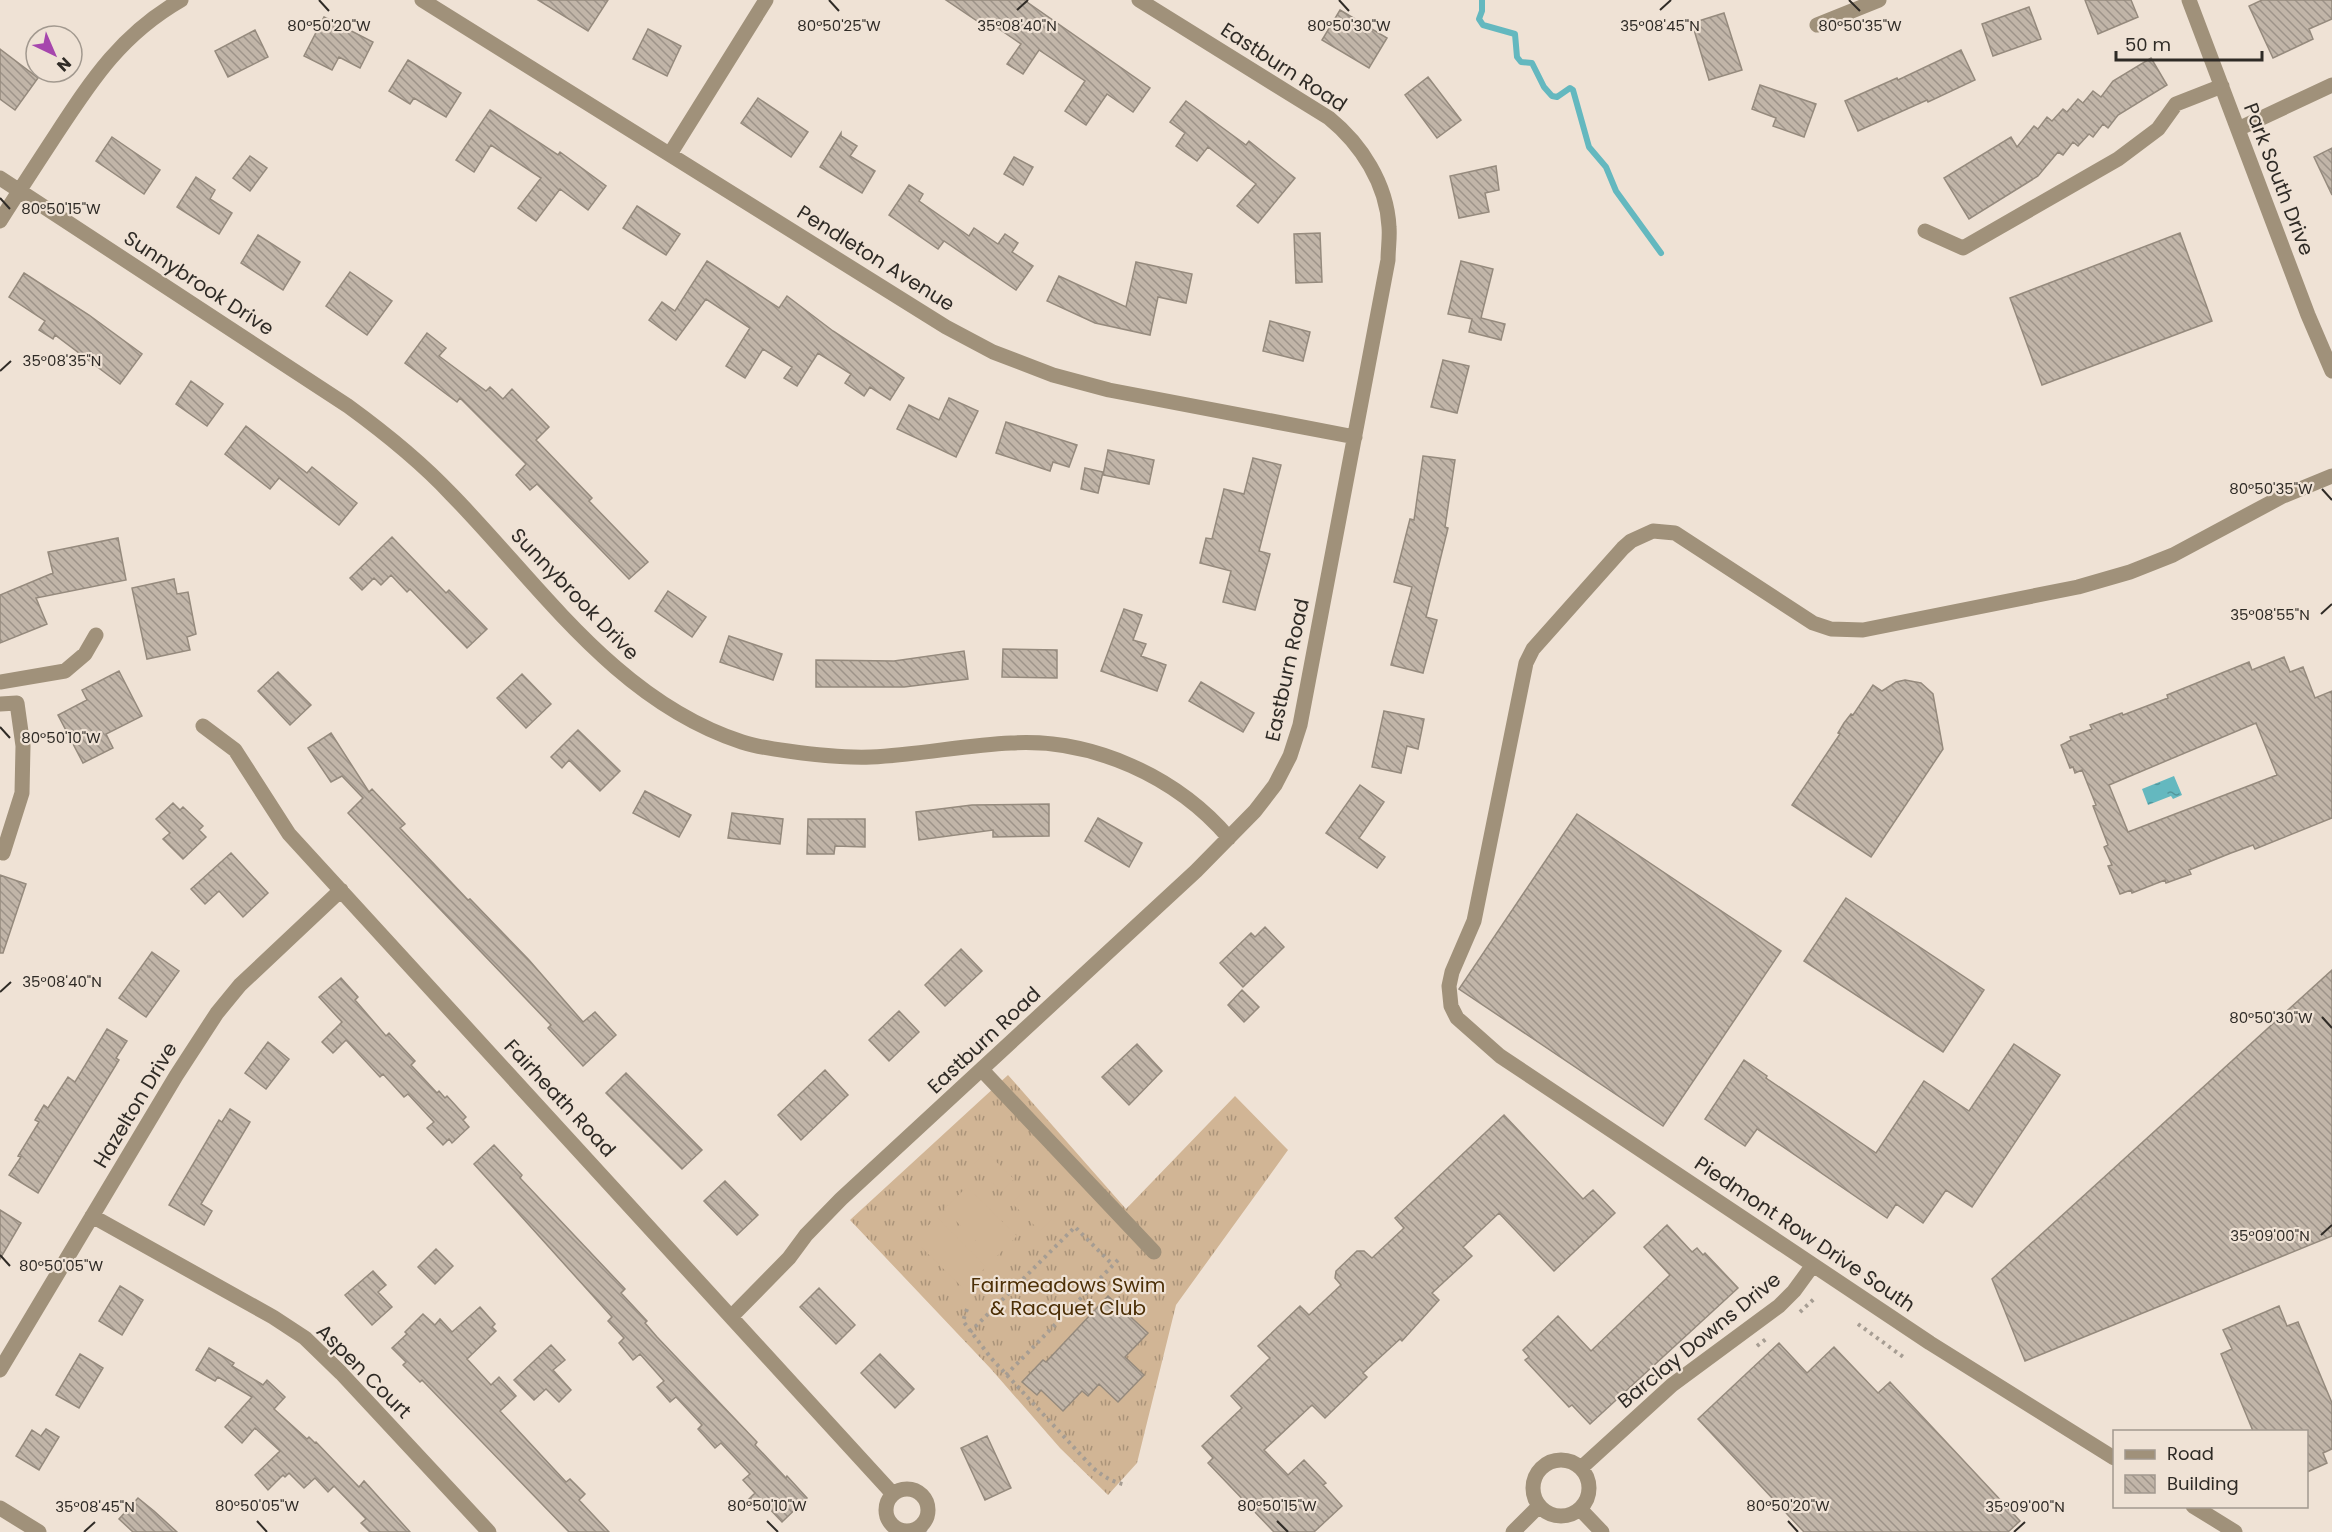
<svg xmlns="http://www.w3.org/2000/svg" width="2332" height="1532" font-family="Poppins,sans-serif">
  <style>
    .grass { fill: url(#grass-tufts) }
    .pitch { fill: #d1b595 }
    .water { fill: url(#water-ripples) }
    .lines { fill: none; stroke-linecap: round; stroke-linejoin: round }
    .stream { stroke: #64b8bf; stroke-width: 6 }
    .building { fill: url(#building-back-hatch); stroke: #958a7d; stroke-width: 1.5; fill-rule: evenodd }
    .path { stroke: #a69d93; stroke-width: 4; stroke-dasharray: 3 4.5; stroke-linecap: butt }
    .minor { stroke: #a0917a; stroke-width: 15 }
    .ticks { fill: none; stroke: #2f2b26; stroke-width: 2 }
    .labels { text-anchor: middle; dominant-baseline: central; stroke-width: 4.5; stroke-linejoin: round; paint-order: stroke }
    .street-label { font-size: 20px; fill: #2f2b26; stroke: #efe2d5 }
    .park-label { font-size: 20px; fill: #4c2f06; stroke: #efe2d5 }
    .ticks-label { font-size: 15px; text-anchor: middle; fill: #2f2b26; stroke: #efe2d5; stroke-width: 4.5; stroke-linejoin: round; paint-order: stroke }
  </style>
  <defs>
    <pattern id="grass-tufts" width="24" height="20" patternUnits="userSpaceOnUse" patternTransform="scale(1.5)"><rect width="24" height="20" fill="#d1b595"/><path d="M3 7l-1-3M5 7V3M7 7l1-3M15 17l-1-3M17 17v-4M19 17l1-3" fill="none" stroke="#aa9379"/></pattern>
    <pattern id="water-ripples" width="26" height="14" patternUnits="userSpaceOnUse" patternTransform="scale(1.5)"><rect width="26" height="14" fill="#64b8bf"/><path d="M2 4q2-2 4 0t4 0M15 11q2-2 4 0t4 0" fill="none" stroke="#53969b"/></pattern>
    <pattern id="building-back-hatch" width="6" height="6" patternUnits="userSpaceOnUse" patternTransform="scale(1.5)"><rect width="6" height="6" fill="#c1b5a8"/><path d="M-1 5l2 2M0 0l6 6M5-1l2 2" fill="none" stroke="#9d9389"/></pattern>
  </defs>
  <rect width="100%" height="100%" fill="#efe2d5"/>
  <path class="grass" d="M1008 1075 1126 1209 1235 1096 1288 1150 1176 1305 1137 1463 1108 1495 1060 1448 991 1369 850 1220Z"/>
  <path class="pitch" d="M986 1152 1014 1179 1001 1192 974 1164Z
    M967 1187 1017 1236 994 1259 944 1209Z
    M1025 1190 1053 1218 1040 1231 1012 1203Z
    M937 1217 986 1267 964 1289 914 1240Z"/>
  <path class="water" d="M2174 776 2182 795 2173 799 2171 796 2148 805 2142 789Z"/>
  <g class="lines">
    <path class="stream" d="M1482 0V11L1479 19 1483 25 1515 34 1517 57 1521 62 1532 63 1544 87 1552 96 1557 97 1570 88 1573 90 1589 147 1606 167 1616 191 1661 253"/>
  </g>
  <path class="building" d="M538 0H608L588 31Z
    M946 0H1024L1150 88 1133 112 1107 94 1086 125 1065 111 1085 81 1039 50 1023 74 1007 64 1021 44 986 20 983 25Z
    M2085 0H2131L2138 17 2098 34Z
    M2262 0H2332V19L2309 29 2313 39 2273 58 2249 6Z
    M2029 7 2041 39 1993 56 1982 24Z
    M1340 10 1387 38 1369 68 1322 40Z
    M1724 13 1742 70 1709 80 1692 23Z
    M324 17 373 42 360 68 339 57 332 70 304 56Z
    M648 29 681 46 667 76 633 59Z
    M255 30 268 57 228 77 215 51Z
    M0 49 38 78 15 110 0 99Z
    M1961 50 1975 80 1928 102 1927 100 1858 131 1845 101 1897 78 1898 80Z
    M2151 58 2167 85 2118 115 2108 128 2103 124 2093 137 2089 134 2078 146 2073 142 2063 155 2058 152 2038 176 1969 219 1944 178 2011 137 2017 147 2034 126 2038 129 2047 117 2052 121 2063 109 2067 112 2078 99 2083 103 2093 91 2101 97 2113 81Z
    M408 60 461 93 446 117 414 98 410 104 389 91Z
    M1428 77 1461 120 1437 138 1405 95Z
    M1760 85 1816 104 1804 137 1773 126 1776 118 1752 109Z
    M758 98 808 132 791 157 741 123Z
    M1186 101 1246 145 1249 141 1295 178 1258 223 1237 206 1256 184 1208 147 1197 161 1176 146 1185 133 1170 122Z
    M490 110 558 155 560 152 606 186 588 210 560 189 536 221 518 208 541 178 491 145 474 172 456 160Z
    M841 133V136L857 146 850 156 875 171 862 193 820 167Z
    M112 137 160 170 144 194 96 161Z
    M2332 148V195L2314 157Z
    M250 156 267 168 250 191 233 178Z
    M1014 157 1033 167 1023 185 1004 174Z
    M1496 166 1499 190 1485 193 1489 212 1459 218 1450 176Z
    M196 177 215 190 210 199 232 213 219 234 177 207Z
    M909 185 923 194 919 201 969 236 974 228 998 244 1005 234 1018 243 1012 252 1033 266 1016 290 944 241 938 249 889 215Z
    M637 206 680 234 666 255 623 228Z
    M1320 233 1322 282 1296 283 1294 234Z
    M2180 233 2212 321 2042 385 2010 298Z
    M258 235 300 262 283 290 241 263Z
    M707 261 779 308 787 296 833 331 904 378 890 400 870 387 864 396 845 383 851 374 818 353 797 386 784 378 792 367 763 349 745 378 726 366 750 328 706 299 676 340 649 320 662 302 675 311Z
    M1461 261 1493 269 1481 318 1505 324 1501 340 1469 332 1472 319 1448 314Z
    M1136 262 1192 274 1186 303 1158 297 1150 335 1095 323 1047 301 1059 276 1126 307Z
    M350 272 392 301 367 335 326 306Z
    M24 273 89 315 142 354 120 384 55 335 53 339 39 330 45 321 9 297Z
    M1270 321 1310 332 1303 361 1263 351Z
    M427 333 446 348 439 356 486 391 490 387 503 399 512 389 549 427 536 440 592 498 589 501 648 562 629 579 537 484 530 490 516 475 526 464 460 398 457 402 405 363Z
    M1443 360 1469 366 1457 413 1431 407Z
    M191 381 223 404 207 426 176 404Z
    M949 398 978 411 956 457 897 429 909 405 939 420Z
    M1006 422 1077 445 1069 467 1053 462 1050 471 996 453Z
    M246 426 307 473 312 467 357 503 339 525 279 478 270 489 225 454Z
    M1108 450 1154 460 1149 484 1103 475Z
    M1423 456 1455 460 1445 527 1448 528 1426 617 1437 620 1423 673 1391 665 1412 587 1394 582 1410 519 1414 520Z
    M1253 458 1281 465 1259 551 1270 554 1255 610 1223 602 1231 571 1200 563 1206 538 1212 539 1224 489 1244 494Z
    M1085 468 1103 472 1098 493 1081 489Z
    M392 537 446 593 449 590 487 629 467 648 410 589 407 592 391 575 381 585 374 578 362 590 350 578Z
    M118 538 126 580 36 598 47 624 0 643V595L53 573 48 552Z
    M174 579 177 594 188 592 196 634 187 637 190 650 147 659 132 588Z
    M668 591 706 617 692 637 655 611Z
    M1124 609 1142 615 1133 640 1146 644 1141 656 1166 665 1157 691 1101 671Z
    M729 636 782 654 773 680 720 662Z
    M1003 649 1057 650V678L1002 677Z
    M964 651 968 679 904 687H816V660L894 661Z
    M2284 657 2290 672 2303 667 2315 698 2332 691V818L2255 849 2253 845 2231 853 2189 870 2191 874 2166 883 2165 880 2132 893 2131 890 2120 894 2108 866 2112 865 2104 847 2108 845 2093 806 2096 805 2082 770 2075 773 2073 767 2070 768 2061 745 2071 740 2070 737 2092 729 2090 725 2122 713 2123 715 2168 698 2167 695 2249 662 2252 670ZM2256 723 2277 775 2128 832 2109 785Z
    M119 671 142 716 106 734 113 748 83 763 58 715 87 700 82 690Z
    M278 672 311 705 290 725 258 691Z
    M522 674 551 704 526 728 497 698Z
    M1905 680 1921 683 1933 694 1943 749 1871 857 1792 805 1840 734 1838 733 1844 723 1851 714 1853 715 1873 685 1882 691 1896 682Z
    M1201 682 1254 713 1243 732 1189 701Z
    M1384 711 1424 719 1418 749 1407 746 1401 773 1372 767Z
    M578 730 620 771 600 791 569 760 562 768 551 757Z
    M331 733 369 792 372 789 405 824 400 828 468 900 470 899 529 960 583 1022 595 1012 616 1035 583 1066 548 1028 551 1025 348 813 363 798 342 776 331 782 308 748Z
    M1360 785 1384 802 1359 838 1385 857 1377 868 1326 833Z
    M645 791 691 815 679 837 633 813Z
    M173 803 180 810 183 807 203 826 199 830 206 837 183 859 163 839 170 833 156 819Z
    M1049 804V836L993 837V830L919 840 916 812 972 805Z
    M732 813 783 819 780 844 728 838Z
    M1577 814 1781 951 1663 1126 1459 989Z
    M1098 818 1142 843 1129 867 1085 841Z
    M808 819H865V847L835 846 834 854H807Z
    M231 853 268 893 243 917 219 891 205 904 191 889Z
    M0 875 26 884 3 953H0Z
    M1846 898 1984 990 1943 1052 1804 961Z
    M1265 927 1284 947 1243 987 1220 963 1251 933 1255 937Z
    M961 949 982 971 945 1006 925 985Z
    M152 952 179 971 146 1017 119 998Z
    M2332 970V1236L2025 1361 1992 1279Z
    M341 978 358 997 355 1000 386 1036 389 1033 415 1061 411 1065 437 1093 439 1091 445 1098 447 1096 466 1117 463 1120 469 1127 452 1143 449 1139 443 1145 427 1128 434 1122 408 1094 404 1097 383 1074 380 1077 346 1040 333 1053 322 1042 342 1022 319 997Z
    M1242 990 1259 1007 1244 1022 1228 1005Z
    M899 1011 919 1032 889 1061 869 1040Z
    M107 1029 127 1041 116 1058 119 1060 38 1193 9 1175 21 1157 18 1156 39 1122 35 1120 44 1105 48 1108 68 1077 75 1082Z
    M268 1042 289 1059 266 1089 245 1073Z
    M1137 1044 1162 1071 1129 1105 1102 1077Z
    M2014 1044 2060 1075 1972 1207 1946 1190 1923 1223 1896 1204 1887 1218 1757 1129 1745 1146 1705 1119 1744 1060 1767 1076 1766 1078 1876 1153 1924 1081 1969 1111Z
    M825 1070 848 1095 801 1140 778 1115Z
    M626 1073 702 1150 682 1169 606 1093Z
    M230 1109 250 1122 201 1204 212 1211 204 1225 169 1205 219 1120 222 1122Z
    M1504 1115 1583 1199 1593 1190 1615 1213 1554 1271 1499 1213 1463 1247 1472 1256 1432 1293 1439 1300 1402 1341 1400 1339 1363 1373 1367 1377 1325 1418 1312 1405 1264 1450 1288 1475 1304 1460 1326 1483 1323 1485 1342 1506 1314 1532H1274L1208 1463 1213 1458 1202 1446 1242 1408 1231 1396 1270 1358 1258 1346 1300 1306 1309 1315 1341 1285 1335 1278 1336 1271 1357 1251H1364L1372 1258 1404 1228 1395 1218Z
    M494 1145 522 1175 520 1178 625 1289 621 1293 647 1321 645 1323 657 1337 757 1442 755 1445 786 1478 787 1476 807 1498 782 1522 765 1504 758 1510 749 1499 755 1493 743 1480 750 1474 721 1443 715 1448 698 1429 702 1425 676 1397 670 1402 657 1387 664 1381 640 1354 633 1360 619 1343 624 1338 608 1321 612 1317 474 1164Z
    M725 1181 758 1215 737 1235 704 1201Z
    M0 1210 21 1223 0 1259Z
    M1667 1225 1692 1252 1697 1248 1703 1255 1705 1253 1738 1288 1590 1424 1572 1405 1569 1407 1525 1360 1529 1357 1523 1350 1558 1316 1591 1351 1670 1275 1644 1247Z
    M436 1249 453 1266 435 1284 418 1267Z
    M373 1271 386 1285 378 1292 392 1307 372 1325 345 1295Z
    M120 1286 143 1300 122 1335 99 1321Z
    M819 1288 855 1325 836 1344 800 1307Z
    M1108 1296 1148 1333 1125 1357 1144 1375 1118 1402 1099 1384 1088 1396 1082 1391 1063 1411 1041 1390 1037 1395 1022 1382 1043 1360 1046 1362Z
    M2279 1306 2287 1326 2298 1322 2332 1403V1449L2323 1453 2327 1463 2307 1472V1431H2253L2221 1354 2232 1349 2223 1330Z
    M480 1307 495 1324 492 1327 496 1331 467 1359 491 1385 499 1377 516 1396 500 1411 566 1482 570 1479 585 1494 579 1500 609 1532H569L422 1380 420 1382 403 1365 406 1362 392 1348 407 1334 405 1332 423 1314 435 1325 440 1319 452 1332Z
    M1779 1343 1807 1373 1834 1347 1878 1393 1890 1382 2020 1521 2008 1532H1804L1698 1419Z
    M551 1345 565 1360 553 1370 571 1390 559 1402 546 1389 534 1400 514 1380Z
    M209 1348 234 1363 232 1366 263 1385 267 1380 285 1397 274 1409 307 1439 309 1437 315 1443 316 1442 359 1487 364 1481 410 1532H370L361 1523 366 1519 334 1486 328 1492 315 1478 304 1488 289 1473 285 1477 283 1475 268 1490 255 1475 280 1451 255 1428 242 1443 225 1427 252 1397 218 1377 215 1381 196 1370Z
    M80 1354 103 1368 79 1408 56 1395Z
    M880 1354 914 1389 895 1408 861 1373Z
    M46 1429 59 1437 39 1470 16 1456 32 1430 41 1436Z
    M987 1436 1011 1488 985 1500 961 1448Z
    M138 1498 154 1511 177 1532H133L119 1519Z"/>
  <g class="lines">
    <path class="path" d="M967 1309 963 1321 991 1358 1093 1468C1104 1477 1112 1482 1127 1485
      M1800 1312 1815 1298
      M1858 1324 1906 1359
      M970 1332 1075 1227 1113 1265
      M1757 1346 1766 1339
      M1006 1375 1118 1260
      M920 1525 926 1532"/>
    <path class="minor" d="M422 0 946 327 993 352 1053 375 1109 390 1355 437
      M2189 0 2308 315 2332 371
      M1817 25 1879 0
      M2238 129 2332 85
      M670 154 766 0
      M0 178 348 406C385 433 420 461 451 494 540 585 616 701 742 742 757 747 772 749 788 751 816 755 843 758 871 757 918 755 965 745 1011 743 1093 738 1177 777 1229 838
      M0 221C19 191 38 162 57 133 93 78 122 34 181 0
      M1925 231 1963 248 2118 159 2158 129 2176 104 2222 86
      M0 682 65 671 85 654 96 635
      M0 704 17 703 23 746 22 793 3 853 0 852
      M203 726 235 750 289 834 893 1494
      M982 1070 1154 1252
      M92 1216 273 1317 305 1338 341 1373 489 1532
      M731 1317 789 1258 806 1235 841 1199 1196 871 1255 811 1275 785 1290 756 1300 725 1388 260C1388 249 1390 237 1389 227 1387 184 1361 144 1329 118L1139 0
      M0 1370 176 1076 217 1013 240 985 341 890
      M2114 1458 1930 1343 1500 1056 1457 1018 1451 1006 1449 986 1452 972 1474 921 1526 663 1533 649 1623 548 1631 541 1653 531 1675 533 1813 623 1831 629 1863 630 2078 587 2130 572 2173 555 2283 496 2332 476
      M1533 1488a28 28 0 1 1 56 0a28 28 0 1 1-56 0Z
      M1581 1468 1672 1385 1779 1306 1794 1291 1813 1265
      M886 1510a21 21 0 1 1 42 0a21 21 0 1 1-42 0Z
      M2193 1506 2235 1532
      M0 1508 39 1532
      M1580 1509 1602 1532
      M1513 1532 1539 1506"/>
  </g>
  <path class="ticks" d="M319 0 329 11M829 0 839 11M1339 0 1349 11M1849 0 1860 11M1017 10 1028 0M1660 10 1671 0M0 198 10 209M0 371 11 361M2322 489 2332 500M2321 614 2332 604M0 727 10 738M0 992 11 982M2322 1017 2332 1028M2321 1235 2332 1225M0 1255 10 1266M257 1521 267 1532M767 1521 778 1532M1277 1521 1288 1532M1788 1521 1798 1532M84 1532 95 1522M2014 1532 2025 1522"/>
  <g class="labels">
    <g class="street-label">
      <text transform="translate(1284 67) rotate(33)">Eastburn Road</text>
      <text transform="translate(2279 179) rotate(69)">Park South Drive</text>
      <text transform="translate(876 258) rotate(32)">Pendleton Avenue</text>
      <text transform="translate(199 283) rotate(33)">Sunnybrook Drive</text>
      <text transform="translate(575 594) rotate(46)">Sunnybrook Drive</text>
      <text transform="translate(1287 670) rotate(-78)">Eastburn Road</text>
      <text transform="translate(984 1040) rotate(-43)">Eastburn Road</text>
      <text transform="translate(560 1098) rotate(47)">Fairheath Road</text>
      <text transform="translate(135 1105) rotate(-59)">Hazelton Drive</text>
      <text transform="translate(1805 1234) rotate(34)">Piedmont Row Drive South</text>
      <text transform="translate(1699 1340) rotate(-39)">Barclay Downs Drive</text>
      <text transform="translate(364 1371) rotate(45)">Aspen Court</text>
    </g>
    <g class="park-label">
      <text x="1068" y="1285">Fairmeadows Swim<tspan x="1068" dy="23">&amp; Racquet Club</tspan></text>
    </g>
  </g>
  <g class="ticks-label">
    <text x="1017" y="31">35°08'40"N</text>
    <text x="1660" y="31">35°08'45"N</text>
    <text x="329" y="31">80°50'20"W</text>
    <text x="839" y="31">80°50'25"W</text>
    <text x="1349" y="31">80°50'30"W</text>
    <text x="1860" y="31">80°50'35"W</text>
    <text x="61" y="214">80°50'15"W</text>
    <text x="62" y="366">35°08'35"N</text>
    <text x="2271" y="494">80°50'35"W</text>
    <text x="2270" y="620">35°08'55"N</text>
    <text x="61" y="743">80°50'10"W</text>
    <text x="62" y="987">35°08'40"N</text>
    <text x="2271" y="1023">80°50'30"W</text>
    <text x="2270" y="1241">35°09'00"N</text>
    <text x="61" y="1271">80°50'05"W</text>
    <text x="257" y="1511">80°50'05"W</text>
    <text x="767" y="1511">80°50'10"W</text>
    <text x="1277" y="1511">80°50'15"W</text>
    <text x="1788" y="1511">80°50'20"W</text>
    <text x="95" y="1512">35°08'45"N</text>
    <text x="2025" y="1512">35°09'00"N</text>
  </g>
  <rect x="2113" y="1430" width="195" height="78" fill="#efe2d5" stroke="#a2998f" stroke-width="1.5"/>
  <rect x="2125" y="1450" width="30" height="9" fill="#a0917a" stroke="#a2998f" stroke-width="1.5"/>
  <text x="2167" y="1460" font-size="18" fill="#2f2b26">Road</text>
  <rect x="2125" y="1475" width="30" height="18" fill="url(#building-back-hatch)" stroke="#a2998f" stroke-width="1.5"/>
  <text x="2167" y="1490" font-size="18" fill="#2f2b26">Building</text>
  <g transform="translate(54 54) rotate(136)"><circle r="28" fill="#efe2d5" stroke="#a2998f" stroke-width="1.5"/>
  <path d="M0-4.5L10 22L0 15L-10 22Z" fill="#a646ad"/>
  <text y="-9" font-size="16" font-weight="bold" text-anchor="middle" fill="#2f2b26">N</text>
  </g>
  <path d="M2116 51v9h146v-9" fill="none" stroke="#2f2b26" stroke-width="3"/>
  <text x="2125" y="51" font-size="18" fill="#2f2b26" stroke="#efe2d5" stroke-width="4.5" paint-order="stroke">50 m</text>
</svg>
